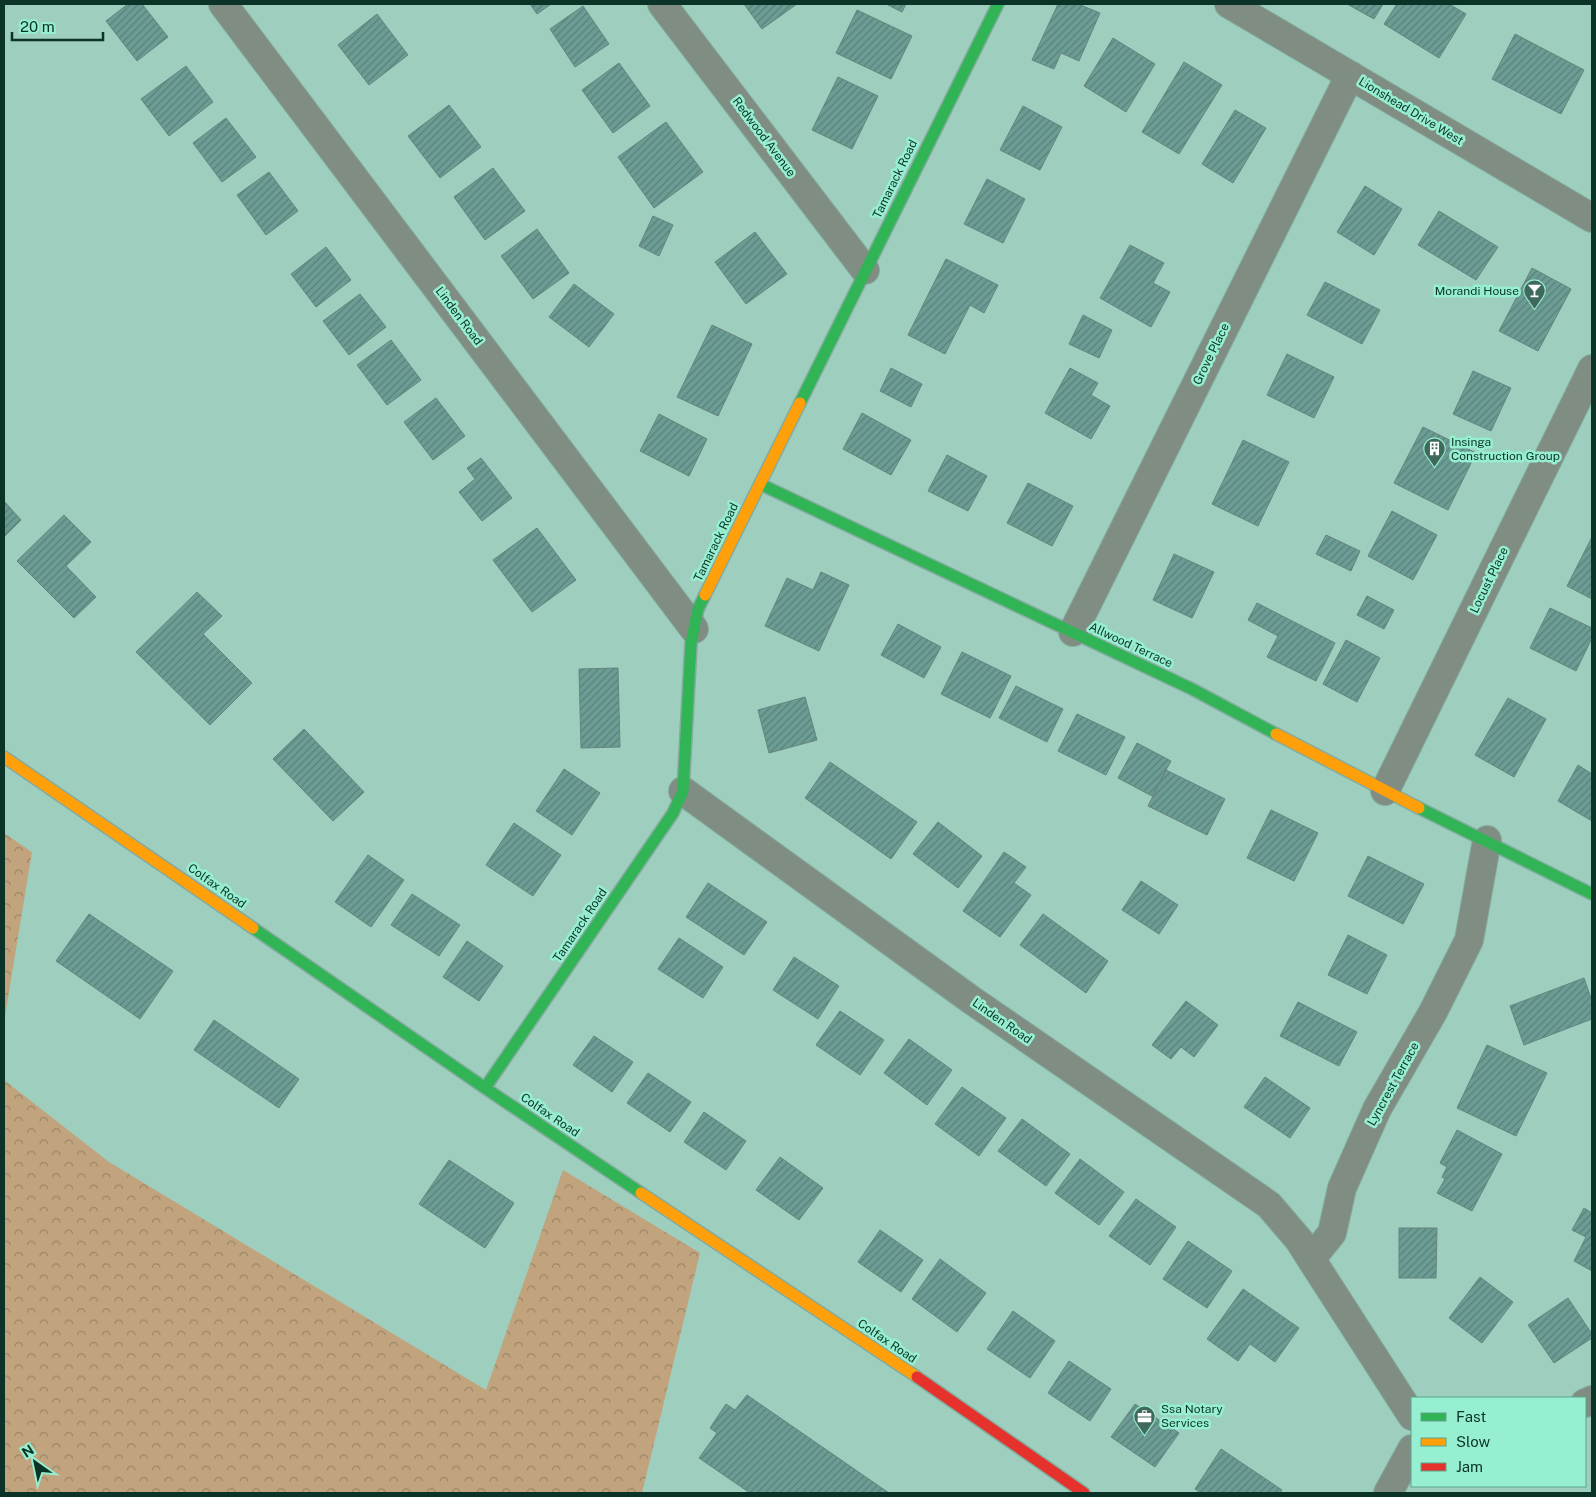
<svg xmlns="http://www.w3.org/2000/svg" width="1596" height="1497" font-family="'Public Sans',sans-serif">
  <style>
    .forest { fill: url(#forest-crowns) }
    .building { fill: url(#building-hatch); stroke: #64857d }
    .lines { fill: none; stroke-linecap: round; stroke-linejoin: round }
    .street-casing { stroke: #84ab9e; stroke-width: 30 }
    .fast-casing { stroke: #84ab9e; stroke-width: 14 }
    .slow-casing { stroke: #84ab9e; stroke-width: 14 }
    .jam-casing { stroke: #84ab9e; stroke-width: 14 }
    .street { stroke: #808d82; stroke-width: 28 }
    .fast { stroke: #30b455; stroke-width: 11 }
    .slow { stroke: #ff9f0a; stroke-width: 11 }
    .jam { stroke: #e5322d; stroke-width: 11 }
    .labels { text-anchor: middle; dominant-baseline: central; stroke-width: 5; stroke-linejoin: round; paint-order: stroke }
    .street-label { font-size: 12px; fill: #0c3328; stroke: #96efd0 }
    .poi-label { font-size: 12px; fill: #0c3328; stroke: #96efd0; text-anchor: start }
  </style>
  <defs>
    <pattern id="forest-crowns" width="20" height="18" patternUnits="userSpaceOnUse" patternTransform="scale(1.25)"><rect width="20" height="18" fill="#c1a47e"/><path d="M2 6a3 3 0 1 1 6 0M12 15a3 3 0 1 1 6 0" fill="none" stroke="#9b8667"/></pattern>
    <pattern id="building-hatch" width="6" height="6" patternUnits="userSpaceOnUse" patternTransform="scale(1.25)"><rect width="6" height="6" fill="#6c9d95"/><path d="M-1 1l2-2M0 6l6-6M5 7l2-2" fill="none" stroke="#57817a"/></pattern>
  </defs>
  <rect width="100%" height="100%" fill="#9dcebe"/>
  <path class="forest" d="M4 833 32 852 4 1022Z
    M4 1080 109 1162 486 1390 563 1170 700 1253 642 1493H4Z"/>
  <path class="building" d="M128 4H142L168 37 137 61 106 21Z
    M530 4H551L537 14Z
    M744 4H797L762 29Z
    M886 4H906L902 12Z
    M1058 4H1078L1100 13 1079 61 1061 53 1054 69 1032 60Z
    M1347 4H1383L1374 19Z
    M1397 4H1449L1466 14 1439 58 1384 24Z
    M583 6 609 44 575 67 550 29Z
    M857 10 912 36 891 79 836 53Z
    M377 14 408 55 369 85 338 45Z
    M1515 34 1584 70 1561 114 1492 79Z
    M1113 38 1155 64 1126 112 1084 86Z
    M1184 62 1222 85 1179 154 1142 132Z
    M619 63 650 106 613 133 582 90Z
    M186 66 213 102 169 136 141 99Z
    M838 77 878 96 852 149 812 130Z
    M449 105 481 147 440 178 408 136Z
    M1023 106 1062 127 1040 170 1000 150Z
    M1235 110 1266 128 1233 183 1202 164Z
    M226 118 256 157 222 182 193 143Z
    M666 122 703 172 654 208 618 157Z
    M493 168 525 211 485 240 454 197Z
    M269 172 298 211 266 235 237 195Z
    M987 179 1025 199 1003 243 964 224Z
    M1365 186 1402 209 1374 255 1337 232Z
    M1439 211 1498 247 1476 280 1418 245Z
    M653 216 673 225 659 256 639 246Z
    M537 229 569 273 533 299 501 256Z
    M755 232 787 274 746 304 715 262Z
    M1130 245 1164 263 1153 283 1170 292 1151 327 1100 298Z
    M326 247 351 280 316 307 291 274Z
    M946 259 998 285 984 313 970 305 945 354 908 335Z
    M1532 268 1571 289 1538 351 1499 331Z
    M1325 282 1380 310 1362 344 1307 315Z
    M574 284 614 314 589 347 549 317Z
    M360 294 386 327 349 355 323 321Z
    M1083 315 1112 330 1099 358 1069 344Z
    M712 325 752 344 718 416 677 397Z
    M391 340 421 380 387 405 357 365Z
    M1287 354 1334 377 1314 418 1267 395Z
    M891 368 922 384 911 407 880 391Z
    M1070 368 1098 383 1091 395 1110 406 1091 439 1045 413Z
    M1473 371 1511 388 1491 431 1453 414Z
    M436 398 465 436 433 460 404 422Z
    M862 413 911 440 891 475 843 449Z
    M659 414 707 439 689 476 640 451Z
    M1423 427 1476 453 1448 510 1394 483Z
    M1243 440 1289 462 1258 526 1212 504Z
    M947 455 987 476 968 511 928 491Z
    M481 458 512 498 482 521 459 492 475 479 467 468Z
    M1028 483 1073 506 1052 546 1007 523Z
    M4 501 21 520 4 537Z
    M1392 511 1437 535 1413 580 1368 556Z
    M64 515 91 542 66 566 96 597 74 618 17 561Z
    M537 528 576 580 532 612 493 560Z
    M1326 535 1360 551 1351 571 1316 554Z
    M1592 537V599L1567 586Z
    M1174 554 1214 572 1192 618 1153 600Z
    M821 572 849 585 819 651 765 626 787 578 813 590Z
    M197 592 222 616 203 634 252 683 210 725 136 652Z
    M1367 596 1394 610 1384 629 1357 615Z
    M1257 603 1335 643 1316 681 1267 657 1278 636 1248 620Z
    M1550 608 1592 628V638L1576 671 1530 648Z
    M898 624 941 647 924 678 881 655Z
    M1346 640 1380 658 1357 702 1323 684Z
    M962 652 1011 676 990 718 941 694Z
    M618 668 620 747 581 748 579 669Z
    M1016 686 1063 709 1047 742 999 718Z
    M805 697 817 740 769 753 758 710Z
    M1508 698 1546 719 1514 777 1475 755Z
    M1077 714 1125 737 1106 775 1058 751Z
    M304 729 364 792 333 821 273 759Z
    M1137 743 1171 761 1152 796 1118 778Z
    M830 762 917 822 891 859 805 798Z
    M1578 765 1592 774V821L1558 801Z
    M564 769 600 793 572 835 536 811Z
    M1166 770 1225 799 1207 835 1148 806Z
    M1271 810 1318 833 1294 881 1247 858Z
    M938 822 982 856 958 888 913 854Z
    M514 823 561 855 533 896 486 865Z
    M1004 852 1026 867 1014 883 1031 895 1000 937 963 911Z
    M368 855 404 880 371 927 335 902Z
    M1368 856 1424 884 1403 924 1348 896Z
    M1141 881 1178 905 1159 934 1122 910Z
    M708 883 767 922 744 955 686 917Z
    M412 894 460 925 439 956 391 925Z
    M89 914 173 971 140 1019 56 961Z
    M1043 914 1108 961 1086 993 1020 945Z
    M1348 935 1387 955 1367 994 1328 975Z
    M679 938 723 967 703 998 658 969Z
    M467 941 503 966 479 1001 443 977Z
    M794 957 839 986 818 1019 773 990Z
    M1584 978 1592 1001V1019L1524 1045 1510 1006Z
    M1186 1001 1218 1025 1194 1057 1181 1047 1171 1059 1152 1045Z
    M1298 1002 1357 1032 1339 1066 1280 1036Z
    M840 1011 884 1040 860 1075 816 1045Z
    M214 1020 299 1079 279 1108 194 1050Z
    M594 1036 633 1062 612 1092 573 1065Z
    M909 1039 952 1070 927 1105 884 1073Z
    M1487 1045 1547 1073 1516 1136 1457 1108Z
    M648 1073 691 1102 670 1132 627 1103Z
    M1265 1077 1310 1108 1290 1138 1244 1107Z
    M962 1087 1006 1118 979 1156 935 1124Z
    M704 1112 746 1141 726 1170 684 1142Z
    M1022 1119 1070 1154 1046 1186 998 1151Z
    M1457 1130 1502 1154 1472 1211 1437 1193 1445 1179 1442 1177 1447 1167 1440 1163Z
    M780 1157 823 1188 799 1220 756 1190Z
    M1080 1159 1124 1192 1099 1225 1055 1193Z
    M449 1160 514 1203 485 1248 419 1204Z
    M1136 1199 1176 1227 1150 1265 1109 1236Z
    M1584 1208 1592 1213V1271L1574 1261 1586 1237 1572 1230Z
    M1399 1228H1437L1436 1278H1399Z
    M880 1230 923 1260 901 1292 858 1262Z
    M1188 1241 1232 1271 1207 1308 1163 1279Z
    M940 1259 986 1293 957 1332 912 1299Z
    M1480 1277 1513 1302 1482 1343 1449 1318Z
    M1243 1289 1299 1328 1275 1362 1250 1344 1238 1361 1207 1339Z
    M1568 1298 1592 1334V1338L1554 1363 1528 1325Z
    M1013 1311 1055 1341 1030 1378 987 1349Z
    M1069 1361 1111 1389 1090 1421 1048 1393Z
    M747 1395 889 1493H750L699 1458 717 1433 710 1428 726 1404 735 1410Z
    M1135 1404 1179 1433 1155 1467 1111 1437Z
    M1221 1449 1282 1490 1280 1493H1201L1195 1489Z"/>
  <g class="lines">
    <defs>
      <path id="street" d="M223 4 694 629
        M662 4 865 270
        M1229 4 1592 218
        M1073 632 1350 75
        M683 791 970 999 1269 1205 1299 1240 1311 1259
        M1385 791 1592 369
        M1585 1403 1592 1400
        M1412 1416 1311 1259 1332 1233 1342 1188 1377 1109 1433 1012 1469 940 1487 840
        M1388 1493 1412 1449"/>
      <path id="fast" d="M800 403 998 4
        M760 484 1192 689 1276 734
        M1419 808 1592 894
        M253 928 485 1088 641 1193
        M485 1088 673 813 683 791 691 643 698 609 705 595"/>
      <path id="slow" d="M705 595 800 403
        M1276 734 1419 808
        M4 757 253 928
        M641 1193 917 1377"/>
      <path id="jam" d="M917 1377 1084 1493"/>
    </defs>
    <use href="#street" class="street-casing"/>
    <use href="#fast" class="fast-casing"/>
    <use href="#slow" class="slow-casing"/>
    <use href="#jam" class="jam-casing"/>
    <use href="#street" class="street"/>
    <use href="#fast" class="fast"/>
    <use href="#slow" class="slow"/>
    <use href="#jam" class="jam"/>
  </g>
  <defs>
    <symbol id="bar-pin" viewBox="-11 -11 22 30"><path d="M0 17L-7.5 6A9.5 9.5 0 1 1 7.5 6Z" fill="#3f695c" stroke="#96efd0"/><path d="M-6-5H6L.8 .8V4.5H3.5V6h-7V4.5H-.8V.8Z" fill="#fff"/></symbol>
    <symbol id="building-pin" viewBox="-11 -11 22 30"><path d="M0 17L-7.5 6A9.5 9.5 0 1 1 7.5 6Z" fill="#3f695c" stroke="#96efd0"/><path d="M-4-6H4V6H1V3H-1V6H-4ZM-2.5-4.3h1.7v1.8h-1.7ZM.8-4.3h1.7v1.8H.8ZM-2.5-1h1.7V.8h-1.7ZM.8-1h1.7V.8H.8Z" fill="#fff"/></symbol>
    <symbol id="office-pin" viewBox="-11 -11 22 30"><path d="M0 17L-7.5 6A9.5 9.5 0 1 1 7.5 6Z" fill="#3f695c" stroke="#96efd0"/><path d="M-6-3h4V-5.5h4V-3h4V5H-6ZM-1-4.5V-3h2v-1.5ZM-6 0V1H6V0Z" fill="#fff"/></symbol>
  </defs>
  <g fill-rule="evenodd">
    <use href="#bar-pin" x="1522" y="278" width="25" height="34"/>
    <use href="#building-pin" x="1422" y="436" width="25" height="34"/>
    <use href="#office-pin" x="1132" y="1404" width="25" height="34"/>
  </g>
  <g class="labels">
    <g class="street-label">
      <text transform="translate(1411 111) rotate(31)">Lionshead Drive West</text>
      <text transform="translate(764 137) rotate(53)">Redwood Avenue</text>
      <text transform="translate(895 179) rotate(-64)">Tamarack Road</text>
      <text transform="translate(459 316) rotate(53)">Linden Road</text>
      <text transform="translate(1211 354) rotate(-64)">Grove Place</text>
      <text transform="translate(716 542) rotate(-64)">Tamarack Road</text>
      <text transform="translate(1489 580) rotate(-64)">Locust Place</text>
      <text transform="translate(1131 645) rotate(25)">Allwood Terrace</text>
      <text transform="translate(217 886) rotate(35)">Colfax Road</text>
      <text transform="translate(580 925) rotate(-56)">Tamarack Road</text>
      <text transform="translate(1002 1021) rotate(35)">Linden Road</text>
      <text transform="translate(1393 1084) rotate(-61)">Lyncrest Terrace</text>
      <text transform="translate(550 1115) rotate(34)">Colfax Road</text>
      <text transform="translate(887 1341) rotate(34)">Colfax Road</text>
    </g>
    <g class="poi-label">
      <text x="1519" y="291" text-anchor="end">Morandi House</text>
      <text x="1451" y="442">Insinga<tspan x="1451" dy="14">Construction Group</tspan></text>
      <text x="1161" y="1409">Ssa Notary<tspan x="1161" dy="14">Services</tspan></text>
    </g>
  </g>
  <rect width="1596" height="1497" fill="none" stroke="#0c3328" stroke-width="10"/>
  <rect x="1411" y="1397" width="175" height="90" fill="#96efd0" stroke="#5fa48d"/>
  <rect x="1421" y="1413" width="25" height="8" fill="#30b455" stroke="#5fa48d"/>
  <text x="1456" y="1422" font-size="15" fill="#0c3328">Fast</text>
  <rect x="1421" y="1438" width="25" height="8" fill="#ff9f0a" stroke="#5fa48d"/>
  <text x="1456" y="1447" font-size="15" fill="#0c3328">Slow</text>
  <rect x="1421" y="1463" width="25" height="8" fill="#e5322d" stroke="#5fa48d"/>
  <text x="1456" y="1472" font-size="15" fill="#0c3328">Jam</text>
  <g transform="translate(35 1462) rotate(327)" stroke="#96efd0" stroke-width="4" paint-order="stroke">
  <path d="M0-4L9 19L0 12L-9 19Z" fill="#0c3328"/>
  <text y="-8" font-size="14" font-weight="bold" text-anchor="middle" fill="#0c3328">N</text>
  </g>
  <path d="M12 32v8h91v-8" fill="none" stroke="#0c3328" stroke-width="2.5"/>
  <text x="20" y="32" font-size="15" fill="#0c3328" stroke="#96efd0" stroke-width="4" paint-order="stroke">20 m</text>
</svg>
